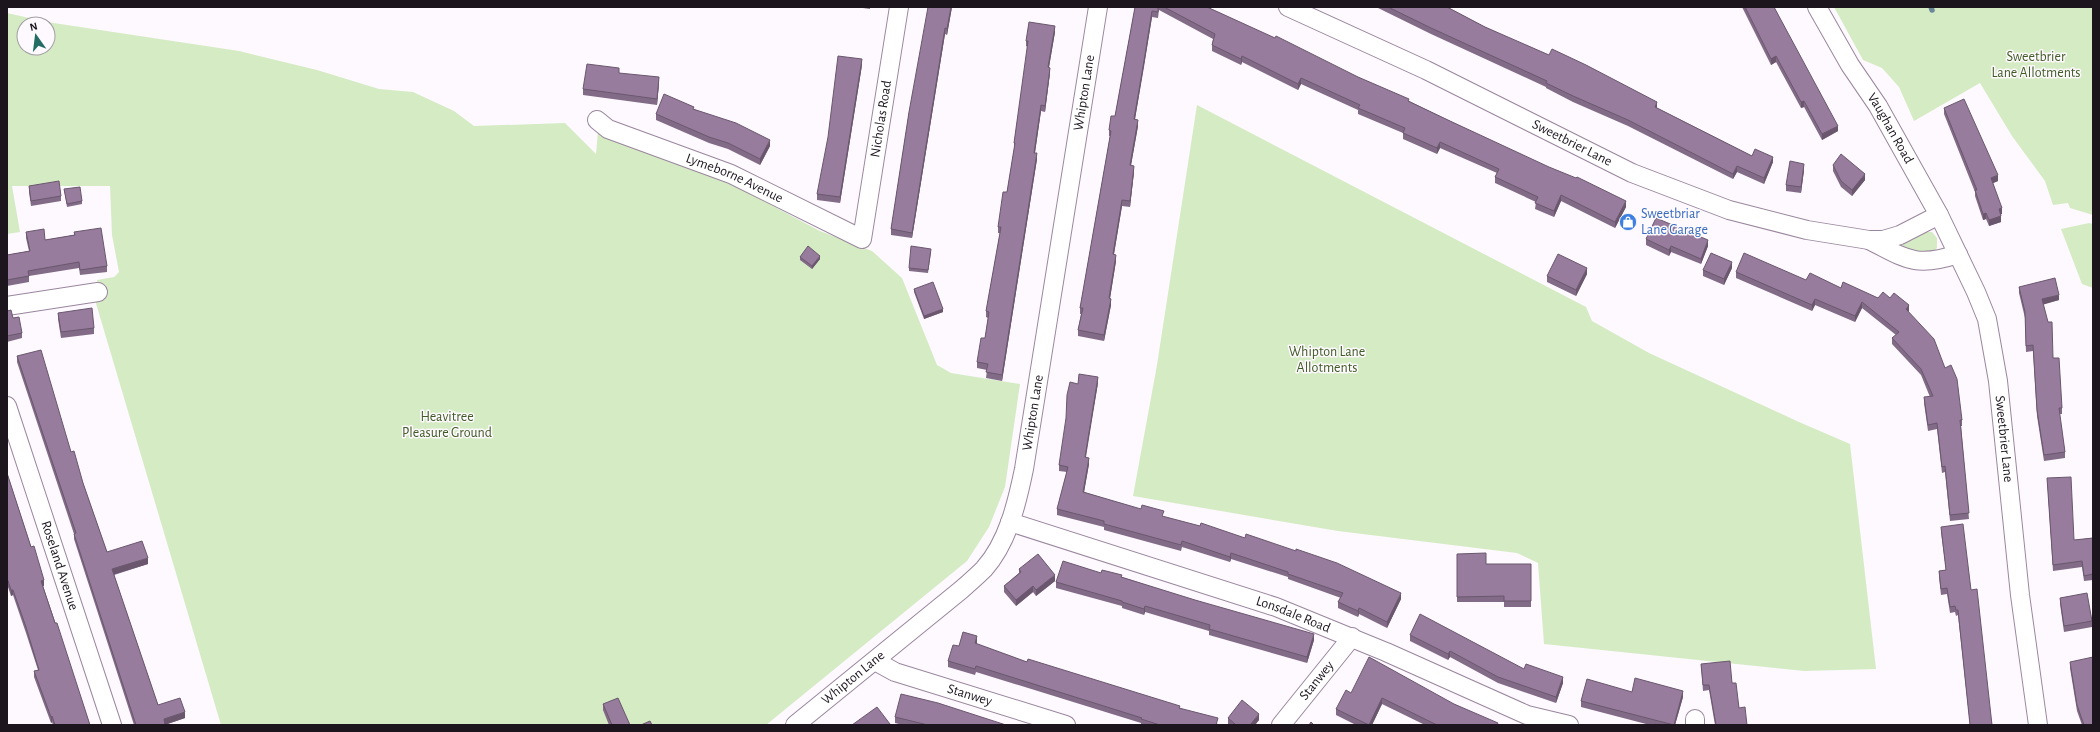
<svg xmlns="http://www.w3.org/2000/svg" width="2100" height="732" font-family="'Alegreya Sans',sans-serif">
  <style>
    .green { fill: #d5ebc4; fill-rule: evenodd }
    .lines { fill: none; stroke-linecap: round; stroke-linejoin: round }
    .stream { stroke: #6a879a; stroke-width: 5.5 }
    .minor-casing { stroke: #9a869e; stroke-width: 20 }
    .minor { stroke: #fff; stroke-width: 18 }
    .wall { fill: #826b87 }
    .shaded-wall { fill: #6a576e }
    .building { fill: #977c9d; stroke: #6a576e }
    .labels { text-anchor: middle; dominant-baseline: central; stroke-width: 3; stroke-linejoin: round; paint-order: stroke }
    .park-label { font-size: 14px; fill: #415c25; stroke: #fdf9fe }
    .street-label { font-size: 14px; fill: #1c151e; stroke: #fdf9fe }
    .shop-label { font-size: 14px; fill: #366cbe; stroke: #fdf9fe; text-anchor: start }
  </style>
  <rect width="100%" height="100%" fill="#fdf9fe"/>
  <path class="green" d="M1834 7H2093V215L2070 208 2068 203 2053 205 2045 181 2012 136 1980 83 1914 121 1899 87 1882 68 1863 60Z
    M7 13 47 22 239 51 317 70 379 89 413 92 454 111 474 126 565 123 596 154 598 131 739 188 820 231 872 251 902 278 937 365 951 373 1020 384 1005 487 989 527 967 561 766 725H221L95 300 100 299 97 280 114 277 119 272 112 235 110 186H12L20 232 7 234ZM24 24H48V48H24Z
    M1197 105 1586 307 1592 321 1649 353 1799 422 1850 444 1876 669 1804 671 1544 644 1538 563 1517 553 1338 531 1133 496 1157 365Z
    M2089 223 2093 224V288L2082 284 2061 229Z
    M1926 232H1932L1937 238V248C1925 261 1905 250 1891 245Z"/>
  <g class="lines">
    <path class="stream" d="M1931 7 1932 10"/>
    <defs>
      <g id="minor">
        <path id="s1" d="M1288 7 1426 70 1632 173 1729 210 1807 230 1869 240H1883L1900 235 1939 215"/>
        <path id="s2" d="M1817 7 1850 65 1878 106 1939 215 1976 292 1987 319 1998 381 2020 595 2038 725"/>
        <path id="s3" d="M597 120 608 129 731 174 862 239 899 7"/>
        <path d="M1869 240C1906 259 1916 268 1958 254"/>
        <path d="M7 306 98 292"/>
        <path id="s4" d="M7 406 112 725"/>
        <path id="s5" d="M1010 522 1276 607 1386 652 1527 715 1569 725"/>
        <path id="s6" d="M875 661 895 672 1066 725"/>
        <path d="M1695 719V725"/>
        <path id="s7" d="M795 725 961 590C969 583 977 576 984 569 1008 542 1017 503 1024 469L1098 7"/>
        <path id="s8" d="M1281 725 1352 637"/>
      </g>
    </defs>
    <use href="#minor" class="minor-casing"/>
    <use href="#minor" class="minor"/>
  </g>
  <path class="wall" d="M856 7H870V9Z
    M952 7 947 35 945 34 912 238 891 235V229L909 112Z
    M1135 7H1207L1409 101 1626 207 1615 228 1561 201 1554 217 1535 209 1536 202 1495 183V177L1497 173 1440 148 1437 154 1403 139V133L1358 114V110L1301 84 1298 90 1242 62 1241 65 1212 51V45L1213 39 1159 10 1158 18 1152 17 1144 67 1135 119 1138 126 1131 165 1134 172 1130 207 1122 206 1114 254 1116 261 1110 299 1111 305 1104 341 1078 336V330L1081 314H1080V308L1110 136H1109V130L1115 116Z
    M1376 7H1447L1485 27 1657 108 1752 156 1773 162 1764 184 1737 172 1733 179 1628 126 1573 102 1546 88V87L1431 34Z
    M1742 7H1774L1838 131 1822 140 1804 107 1801 108 1776 62 1771 65Z
    M1055 32 1049 67 1050 73 1045 112 1041 111 1035 153 1037 159 1002 381 986 378 987 370 977 368V362L985 338 988 318 986 317V311L1000 233H998V227L1007 192 1014 149V143L1028 47 1026 46V41Z
    M862 65 840 203 817 200V194Z
    M619 73 659 83 657 105 583 95V89Z
    M1944 108 1998 181 1993 183 2002 214H2001V222L1989 226 1986 219 1983 220 1975 196V192L1944 114Z
    M694 109 770 146 760 165 728 149 709 143 656 120V114Z
    M1833 165 1865 180 1852 196 1841 187 1833 171Z
    M1804 170 1801 193 1786 191V185Z
    M29 186 61 196V201L31 206 29 192Z
    M64 189 82 201V204L67 207Z
    M26 232 45 240 74 235V232L107 266V272L80 275 79 268 29 276V282L7 286V255L29 251 26 238Z
    M1646 239 1708 246 1701 264 1671 252 1669 256 1646 245Z
    M931 252 928 273 909 271V268Z
    M800 257 820 259 812 269 800 260Z
    M1732 268 1724 285 1703 276V270Z
    M1736 272 1806 280 1841 288 1878 298H1890L1909 311 1908 312 1962 420V426H1961L1969 519 1950 521 1945 472 1942 473 1937 429 1928 431 1924 403V397H1930L1921 375 1892 344V338L1896 335 1862 308 1855 322 1815 305 1812 311 1736 278Z
    M1587 274 1576 296 1547 282V276Z
    M2019 287 2059 300 2043 304 2062 408V414H2059L2065 452V458L2044 461 2037 416 2033 351 2026 352 2025 318 2019 293Z
    M914 289 943 312 924 319 914 292Z
    M7 311 13 318 22 333V338L7 342Z
    M58 313 94 328V334L61 338 58 319Z
    M17 356 71 452 83 483 107 552 148 564 114 575 158 705 185 718 165 725H134L74 539V534L17 362Z
    M1098 383 1085 457 1089 464 1084 492 1164 517 1401 599 1387 628 1359 614 1358 617 1338 608V602L1341 598 1288 579V577L1231 559 1230 562 1182 547 1181 551 1104 530V527L1057 515V509L1067 472 1059 471V465Z
    M7 473 44 586H43L90 725H53L52 722 51 723 34 677V671L38 670 26 633 13 595 11 596 7 584Z
    M2047 478 2074 540 2093 538V580L2084 581 2082 567 2053 571Z
    M1941 527 1971 590 1992 725H1970L1958 615 1956 616 1955 612 1950 613 1947 594 1941 595 1939 577V571L1946 570 1941 532Z
    M1457 554 1486 564H1531V607H1504V602H1457Z
    M1019 569 1055 581 1036 596 1033 592 1016 606 1004 592V586L1019 573Z
    M1101 573 1122 577 1314 640 1307 663 1209 635V631L1145 612 1144 615 1122 608V606L1056 588V582Z
    M2060 598 2092 621V627L2064 632 2060 604Z
    M1410 635 1524 669 1563 683 1556 703 1498 683 1450 657 1448 660 1410 641Z
    M977 642V644L1027 662 1180 708 1218 724V725H1141V723L976 672 975 675 948 667V661L959 646Z
    M2070 662 2093 725H2082L2077 711 2070 668Z
    M1701 664 1732 683 1739 708 1747 725H1715L1709 690 1703 691Z
    M1632 692 1683 697 1675 725H1650L1581 707V701Z
    M1351 693 1454 704 1498 725H1425L1382 704 1372 725H1356L1336 715V709Z
    M603 704 630 725H609L603 710Z
    M895 717 1006 725H903L895 723Z
    M1228 718 1259 720 1255 725H1229L1228 724Z"/>
  <path class="shaded-wall" d="M951 7H952L947 35V29Z
    M1152 11V17L1134 125V119Z
    M1055 26V32L1048 73V67Z
    M945 28V34L912 238V233Z
    M1242 56V62L1241 65V59Z
    M1776 56V62L1771 65V59Z
    M862 59V65L840 203V197Z
    M1050 68V73L1045 112V106Z
    M659 77V83L657 105V99Z
    M1301 78V84L1298 90V84Z
    M1804 101V107L1801 108V102Z
    M1657 102V108L1655 113V107Z
    M1041 105V111L1034 159V153Z
    M1138 120V126L1130 171V165Z
    M1838 126V131L1822 140V134Z
    M770 140V146L760 165V159Z
    M1440 142V148L1437 154V148Z
    M1037 153V159L1002 381V375Z
    M1773 157V162L1764 184V178Z
    M1804 164V170L1801 193V187Z
    M1134 166V172L1130 207V201Z
    M1737 166V172L1733 179V174Z
    M1865 174V180L1852 196V190Z
    M1998 175V181L1991 184V178Z
    M1561 195V201L1554 217V211Z
    M1122 200V206L1113 260V254Z
    M1626 201V207L1615 228V222Z
    M2002 208V214L1999 215V209Z
    M1986 213V219L1983 220V214Z
    M2001 216V222L1989 226V220Z
    M1708 240V246L1701 264V259Z
    M1671 246V252L1669 256V250Z
    M1116 255V261L1109 304V298Z
    M820 256V259L812 269V266Z
    M1732 262V268L1724 285V279Z
    M1587 268V274L1576 296V290Z
    M2059 295V300L2042 305V299Z
    M1111 299V305L1104 341V335Z
    M1815 299V305L1812 311V305Z
    M1862 302V308L1855 322V316Z
    M1909 305V311L1906 315V309Z
    M943 309V312L924 319V316Z
    M1098 377V383L1085 463V457Z
    M1089 458V464L1083 498V492Z
    M1231 553V559L1230 562V557Z
    M148 558V564L112 575V569Z
    M1055 575V581L1036 596V590Z
    M44 580V586L41 587V581Z
    M1033 586V592L1016 606V600Z
    M11 590H13V595L11 596Z
    M1401 593V599L1387 628V622Z
    M1145 606V612L1144 615V609Z
    M1359 608V614L1358 617V611Z
    M1314 634V640L1307 663V657Z
    M977 636V642L975 649V643Z
    M1450 651V657L1448 660V654Z
    M1563 677V683L1556 703V697Z
    M1683 691V697L1675 725H1674Z
    M1382 698V704L1372 725H1369Z
    M185 712V718L164 725V719Z
    M1259 714V720L1255 725H1250Z
    M52 716V722L51 723V717Z"/>
  <path class="building" d="M928 7H951L947 29 945 28 912 233 891 229 909 112Z
    M1135 7H1158V12L1152 11 1144 61 1134 119 1138 120 1130 165 1134 166 1130 201 1122 200 1113 254 1116 255 1109 298 1111 299 1104 335 1078 330 1083 308H1080L1111 131 1109 130 1111 116H1115Z
    M1164 7H1207L1275 38 1276 36 1358 77 1409 99 1408 101 1450 121 1549 167 1576 178 1577 177 1626 201 1615 222 1561 195 1554 211 1535 203 1538 197 1495 177 1499 169 1440 142 1437 148 1403 133 1405 128 1358 108 1360 105 1301 78 1298 84 1242 56 1241 59 1212 45 1215 34Z
    M1388 7H1447L1485 27 1549 55 1552 49 1586 65 1657 102 1655 107 1752 156 1755 149 1773 157 1764 178 1737 166 1733 174 1628 120 1573 96 1546 83 1547 81 1431 28Z
    M1745 7H1774L1838 126 1822 134 1804 101 1801 102 1776 56 1771 59Z
    M1029 22 1055 26 1048 67 1050 68 1045 106 1041 105 1034 153H1037L1002 375 986 372 988 364 977 362 981 338H985L989 312 986 311 1001 227H998L1003 192H1007L1015 143H1014L1028 41H1026Z
    M838 56 862 59 840 197 817 194 828 137Z
    M587 64 619 68V73L659 77 657 99 583 89Z
    M664 94 694 107 693 109 736 123 770 140 760 159 728 143 709 137 656 114Z
    M1964 99 1998 175 1991 178 2002 208 1999 209 2001 216 1989 220 1986 213 1983 214 1975 190H1977L1944 108Z
    M1841 154 1865 174 1852 190 1841 181 1833 165Z
    M1790 161 1804 164 1801 187 1786 185Z
    M59 181 61 196 31 201 29 186Z
    M80 187 82 201 67 204 64 189Z
    M1656 218 1708 240 1701 259 1671 246 1669 250 1646 239Z
    M101 228 107 266 80 270 79 262 28 271 29 276 7 280V255L30 251 26 232 44 229 45 240 75 235 74 232Z
    M808 246 820 256 812 266 800 257Z
    M911 246 931 249 928 270 909 268Z
    M1711 253 1732 262 1724 279 1703 270Z
    M1744 253 1806 280 1810 273 1841 288 1843 282 1878 298 1883 292 1890 298 1894 293 1909 305 1906 309 1934 339 1945 368 1951 365 1957 379 1962 420H1960L1969 513 1950 515 1945 466 1942 467 1937 423 1928 425 1924 397 1933 396 1921 369 1892 338 1899 332 1862 302 1855 316 1815 299 1812 305 1736 272Z
    M1558 254 1587 268 1576 290 1547 276Z
    M2055 278 2059 295 2042 299 2048 322H2052L2053 358H2059L2062 408H2059L2065 452 2044 455 2037 410 2033 345 2026 346 2025 312 2019 287Z
    M933 282 943 309 924 316 914 289Z
    M92 308 94 328 61 332 58 313Z
    M11 310 13 318 19 317 22 333 7 336V311Z
    M41 350 71 452 74 451 83 483 107 552 142 541 148 558 112 569 158 705 180 698 185 712 164 719 165 725H136L74 534 76 533 17 356Z
    M1079 374 1098 377 1085 457 1089 458 1083 492 1141 509 1142 505 1164 511 1162 516 1200 526 1201 523 1245 538 1246 534 1296 551V549L1337 563 1401 593 1387 622 1359 608 1358 611 1338 602 1343 593 1288 574V572L1231 553 1230 557 1182 541 1181 545 1104 524V521L1057 509 1068 467 1059 465 1066 418 1067 395 1070 382 1078 384Z
    M7 473 31 547 34 546 44 580 41 581 55 623H57L90 725H55L52 716 51 717 34 671 39 670 26 627 13 590H11L7 578Z
    M2071 477 2074 540 2093 538V574L2084 576 2082 561 2053 565 2047 478Z
    M1963 524 1971 590 1977 589 1992 725H1970L1958 610H1956L1955 606 1950 607 1947 588 1941 589 1939 571 1946 570 1941 527Z
    M1486 553V564H1531V601H1504V596L1457 597V554Z
    M1038 554 1055 575 1036 590 1033 586 1016 600 1004 586 1021 572 1019 569Z
    M1063 561 1101 573 1102 570 1122 575 1121 577 1195 600 1314 634 1307 657 1209 629 1210 625 1145 606 1144 609 1122 602V601L1056 582Z
    M2087 593 2092 621 2064 626 2060 598Z
    M1420 614 1524 669 1526 664 1563 677 1556 697 1498 677 1450 651 1448 654 1410 635Z
    M963 632 977 636 975 643 1027 662 1028 659 1180 706 1179 708 1218 718 1216 725H1160L1141 719 1142 718 976 666 975 669 948 661 953 645 959 646Z
    M1369 657 1454 704 1498 723 1497 725H1437L1382 698 1369 725 1336 709 1346 690 1351 693Z
    M2093 657V725H2084L2077 705 2070 662Z
    M1730 661 1732 683H1736L1739 708 1745 707 1747 725H1716L1709 685H1703L1701 664Z
    M1635 678 1683 691 1674 725 1581 701 1587 679 1632 692Z
    M901 694 938 703 1006 725H928L895 717Z
    M618 698 630 725H612L603 704Z
    M1242 700 1259 714 1250 725H1236L1228 718Z
    M877 707 890 724 889 725H852Z
    M650 721 652 725H641Z
    M1311 722 1314 725H1309Z"/>
  <defs>
    <symbol id="shop-disc" viewBox="-11 -11 22 22"><circle r="9.5" fill="#3f7fe0" stroke="#fdf9fe"/><path d="M-5-2.5h2.3a2.7 3.5 0 0 1 5.4 0H5L5.5 6h-11ZM-1.5-2.5h3a1.5 2.3 0 0 0-3 0Z" fill="#fff"/></symbol>
  </defs>
  <g fill-rule="evenodd">
    <use href="#shop-disc" x="1618" y="212" width="20" height="20"/>
  </g>
  <g class="labels">
    <g class="park-label">
      <text x="2036" y="57">Sweetbrier<tspan x="2036" dy="16">Lane Allotments</tspan></text>
      <text x="1327" y="352">Whipton Lane<tspan x="1327" dy="16">Allotments</tspan></text>
      <text x="447" y="417">Heavitree<tspan x="447" dy="16">Pleasure Ground</tspan></text>
    </g>
    <g class="street-label">
      <text stroke="none"><textPath href="#s7" startOffset="735">Whipton Lane</textPath></text>
      <text stroke="none"><textPath href="#s3" startOffset="413">Nicholas Road</textPath></text>
      <text stroke="none"><textPath href="#s2" startOffset="142">Vaughan Road</textPath></text>
      <text stroke="none"><textPath href="#s1" startOffset="315">Sweetbrier Lane</textPath></text>
      <text stroke="none"><textPath href="#s3" startOffset="150">Lymeborne Avenue</textPath></text>
      <text stroke="none"><textPath href="#s7" startOffset="411">Whipton Lane</textPath></text>
      <text stroke="none"><textPath href="#s2" startOffset="477">Sweetbrier Lane</textPath></text>
      <text stroke="none"><textPath href="#s4" startOffset="168">Roseland Avenue</textPath></text>
      <text stroke="none"><textPath href="#s5" startOffset="298">Lonsdale Road</textPath></text>
      <text stroke="none"><textPath href="#s7" startOffset="75">Whipton Lane</textPath></text>
      <text stroke="none"><textPath href="#s8" startOffset="57">Stanwey</textPath></text>
      <text stroke="none"><textPath href="#s6" startOffset="101">Stanwey</textPath></text>
    </g>
    <g class="shop-label">
      <text x="1641" y="214">Sweetbriar<tspan x="1641" dy="16">Lane Garage</tspan></text>
    </g>
  </g>
  <rect width="2100" height="732" fill="none" stroke="#1c151e" stroke-width="16"/>
  <g transform="translate(36 36) rotate(346)"><circle r="19" fill="#fdf9fe" stroke="#a39ea4"/>
  <path d="M0-3L7 15L0 10L-7 15Z" fill="#236c64"/>
  <text y="-6" font-size="11" font-weight="bold" text-anchor="middle" fill="#1c151e">N</text>
  </g>
</svg>
